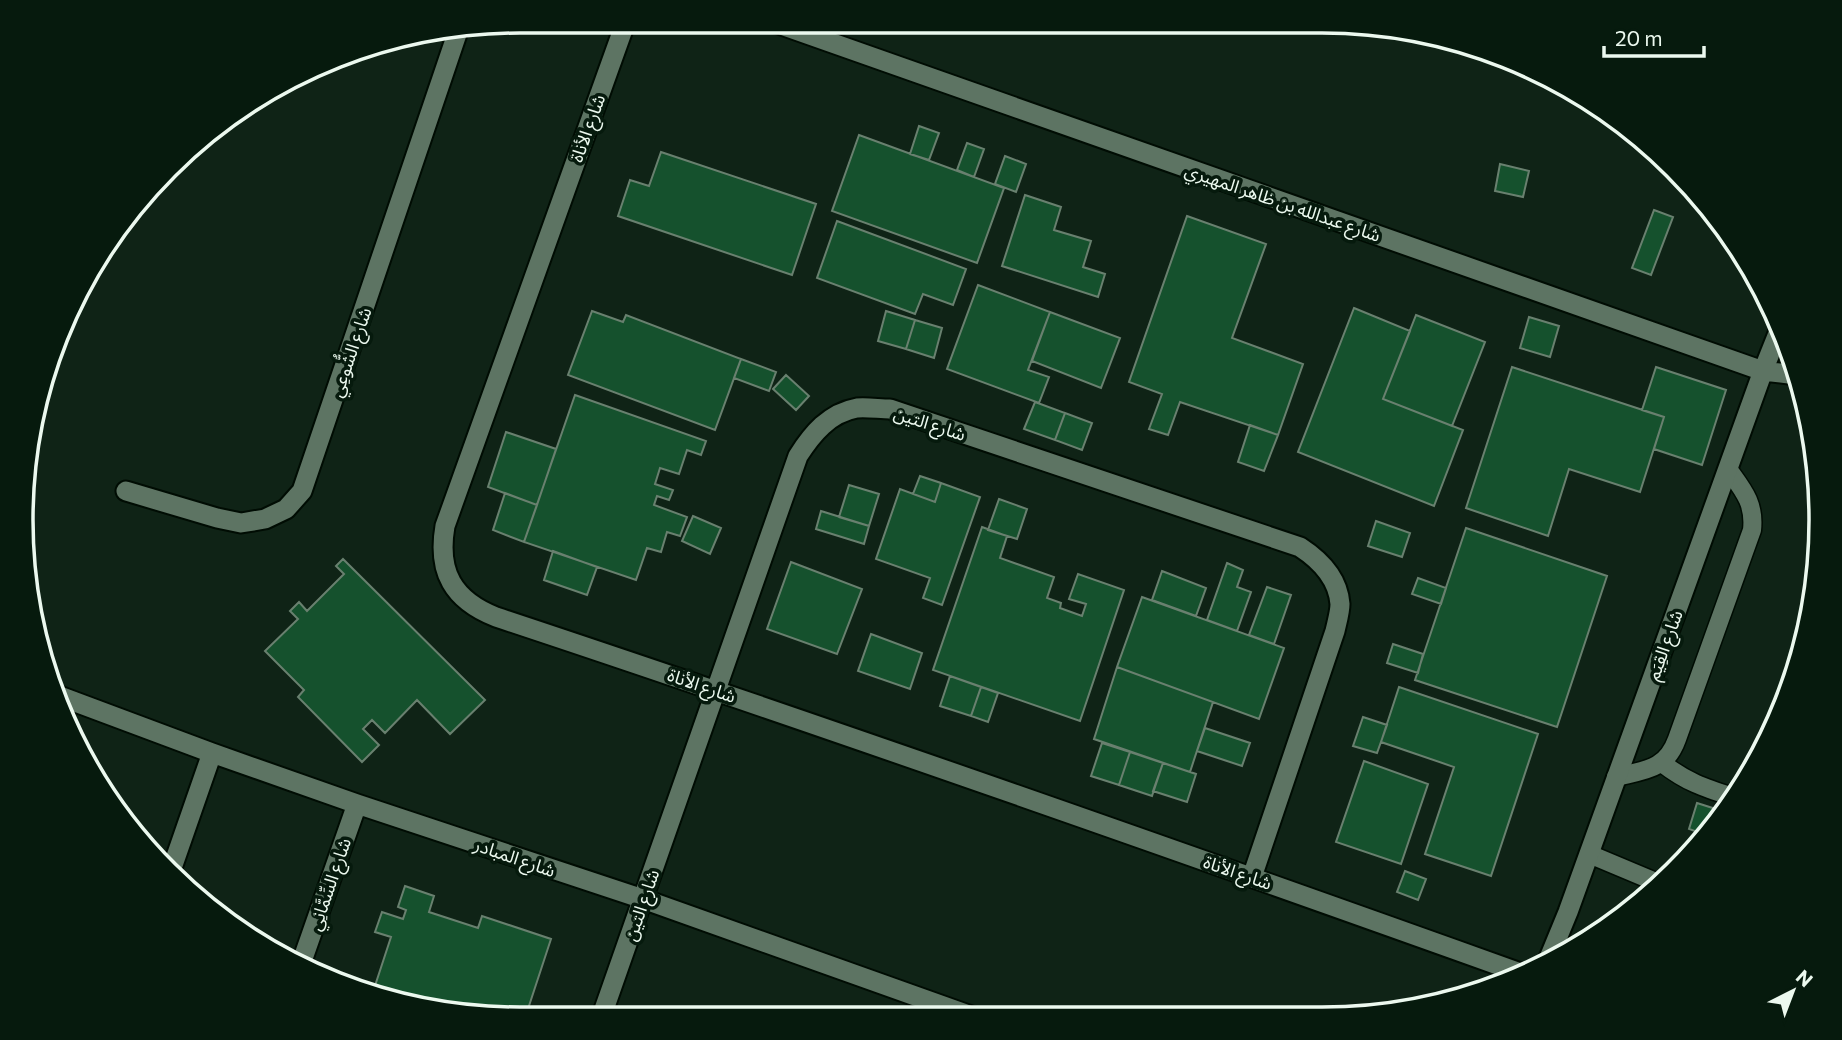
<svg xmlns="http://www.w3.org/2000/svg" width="1842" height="1040" font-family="Commissioner,'Noto Sans Arabic',sans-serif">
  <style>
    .building { fill: #15512d; stroke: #69806f; stroke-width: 2 }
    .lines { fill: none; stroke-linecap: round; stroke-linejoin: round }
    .service-casing { stroke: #000c03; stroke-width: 21 }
    .minor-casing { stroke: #000c03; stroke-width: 23 }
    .service { stroke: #5d7463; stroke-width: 18 }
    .minor { stroke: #5d7463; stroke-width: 19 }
    .labels { text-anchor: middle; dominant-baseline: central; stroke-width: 7; stroke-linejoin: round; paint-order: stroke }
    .street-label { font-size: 18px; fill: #ecf9ef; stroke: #061a0d }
    .rim { fill: none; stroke: #ecf9ef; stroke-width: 3.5 }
  </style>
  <rect width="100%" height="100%" fill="#0f2316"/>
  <path class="building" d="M919 126 939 133 929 160 910 154Z
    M859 135 1004 188 977 263 832 211Z
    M967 143 984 149 974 177 957 170Z
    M661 152 816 204 792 275 618 216 630 180 649 186Z
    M1005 156 1026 164 1016 192 995 184Z
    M1500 164 1529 171 1523 197 1495 191Z
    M1025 195 1061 207 1054 230 1091 241 1083 267 1105 274 1098 297 1002 266Z
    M1654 210 1673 217 1651 275 1632 268Z
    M1187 216 1266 244 1232 338 1303 364 1278 435 1180 402 1168 435 1149 429 1162 394 1129 382Z
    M837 221 966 269 953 305 923 294 915 314 817 278Z
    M978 285 1050 312 1028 370 1049 377 1039 403 947 369Z
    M1354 308 1410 331 1383 399 1463 430 1434 506 1298 452Z
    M592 311 623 322 626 315 741 359 715 430 568 375Z
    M886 311 915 320 906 349 878 341Z
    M1050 312 1120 338 1101 388 1032 361Z
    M1416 315 1485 342 1452 426 1383 399Z
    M1529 317 1559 326 1550 357 1520 348Z
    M915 320 942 328 934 358 906 349Z
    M741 359 776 372 769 391 734 378Z
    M1512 367 1664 417 1640 492 1569 469 1548 536 1466 508Z
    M1656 367 1726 390 1702 465 1654 449 1664 417 1642 410Z
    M786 375 809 396 796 410 773 389Z
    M575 395 706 441 701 455 687 450 679 474 660 468 655 484 673 490 669 500 657 496 654 505 687 517 680 536 667 532 661 552 647 548 636 580 524 542Z
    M1035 402 1065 413 1055 440 1024 429Z
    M1065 413 1092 423 1082 450 1055 440Z
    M1250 425 1278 435 1264 471 1238 462Z
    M506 432 556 449 537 505 488 487Z
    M920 476 941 483 935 502 913 494Z
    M941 483 980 497 942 605 923 598 930 578 876 559 900 489 935 502Z
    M849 485 879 494 869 526 839 517Z
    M505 493 537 505 524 542 493 530Z
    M999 499 1027 509 1017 539 988 530Z
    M821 511 869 526 864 544 816 529Z
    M693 516 721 528 710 554 682 541Z
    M1376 521 1410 533 1402 557 1368 546Z
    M982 527 1007 536 1000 558 1054 577 1047 598 1061 603 1060 608 1082 616 1086 604 1069 599 1078 574 1124 590 1080 721 933 670Z
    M1466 528 1607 576 1557 727 1415 680Z
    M553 551 597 567 587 595 544 580Z
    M343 559 485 700 450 734 417 700 385 733 372 720 363 729 379 745 362 762 298 697 304 690 265 651 298 619 290 611 299 602 307 611 344 574 336 566Z
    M791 562 862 589 837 654 767 629Z
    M1227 563 1243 570 1237 587 1251 592 1237 631 1207 620Z
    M1162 571 1206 588 1196 616 1152 600Z
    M1418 578 1446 588 1441 604 1412 594Z
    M1267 587 1291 595 1274 644 1249 635Z
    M1142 597 1284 648 1259 719 1117 667Z
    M871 634 922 653 910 689 858 671Z
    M1393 644 1423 654 1418 673 1387 663Z
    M1117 667 1213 702 1190 772 1094 739Z
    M950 676 981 687 971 716 940 706Z
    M981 687 998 693 988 722 971 716Z
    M1399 687 1538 734 1491 876 1425 854 1454 767 1381 742Z
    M1363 717 1387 725 1377 753 1353 746Z
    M1205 728 1250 743 1242 766 1197 751Z
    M1102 743 1130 752 1119 785 1091 776Z
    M1130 752 1163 763 1152 796 1119 785Z
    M1364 761 1428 784 1401 864 1336 842Z
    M1163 763 1196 774 1187 802 1153 791Z
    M1697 803 1722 811 1719 819 1706 835 1689 829Z
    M1405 871 1426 879 1418 900 1397 892Z
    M405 886 434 896 429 912 478 928 482 916 551 939 525 1018H487L372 995 391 937 375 932 382 912 403 919 406 910 398 907Z
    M528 1010 550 1018H525Z"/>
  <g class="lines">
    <defs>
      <path id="service" d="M1662 763C1688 783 1705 788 1736 798
        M1616 777C1645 770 1666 770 1677 739L1752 530C1755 503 1743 490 1728 469
        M1589 854 1651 880 1657 887"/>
      <path id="minor" d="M626 21 445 526C437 572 453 600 496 617 840 731 1182 852 1523 974
        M770 21 1763 371 1797 375
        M126 491 217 518 241 523 265 519 286 509 302 491 458 31
        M54 694 212 753 357 804 643 899 977 1018
        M172 868 212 753
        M1547 963 1568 912 1763 371 1781 326
        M301 964 357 804
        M601 1018 798 456C812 434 829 413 857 408 867 407 880 409 890 409L1300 547C1320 560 1338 578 1340 604 1340 612 1337 622 1335 631L1252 877"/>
    </defs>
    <use href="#service" class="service-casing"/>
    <use href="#minor" class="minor-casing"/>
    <use href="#service" class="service"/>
    <use href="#minor" class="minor"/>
  </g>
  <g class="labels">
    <g class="street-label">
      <text transform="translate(587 128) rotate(-70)">شارع الأناة</text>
      <text transform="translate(1283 202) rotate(19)">شارع عبدالله بن ظاهر المهيري</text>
      <text transform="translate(350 352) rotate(-71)">شارع الشُّوعِي</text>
      <text transform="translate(930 423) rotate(18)">شارع التين</text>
      <text transform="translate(1664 645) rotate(-70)">شارع القِيَم</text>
      <text transform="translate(702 685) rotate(19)">شارع الأناة</text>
      <text transform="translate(515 857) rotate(19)">شارع المبادر</text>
      <text transform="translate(1238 872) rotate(19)">شارع الأناة</text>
      <text transform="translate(329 884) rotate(-71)">شارع السِّمَّانِي</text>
      <text transform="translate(641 905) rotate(-71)">شارع التين</text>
    </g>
  </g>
  <path d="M0 0H1842V1040H0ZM520 33H1322A487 487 0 0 1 1809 520V520A487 487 0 0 1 1322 1007H520A487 487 0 0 1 33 520V520A487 487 0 0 1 520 33Z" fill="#061a0d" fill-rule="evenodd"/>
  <path class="rim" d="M520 33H1322A487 487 0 0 1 1809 520V520A487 487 0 0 1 1322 1007H520A487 487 0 0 1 33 520V520A487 487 0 0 1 520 33Z"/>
  <g transform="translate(1793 991) rotate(42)" stroke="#061a0d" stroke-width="5" paint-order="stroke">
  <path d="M0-5L12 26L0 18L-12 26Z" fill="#ecf9ef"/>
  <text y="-10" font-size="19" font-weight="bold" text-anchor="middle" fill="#ecf9ef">N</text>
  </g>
  <path d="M1604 46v10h100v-10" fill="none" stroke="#ecf9ef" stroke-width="3.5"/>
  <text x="1615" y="46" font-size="21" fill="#ecf9ef" stroke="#061a0d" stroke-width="5" paint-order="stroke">20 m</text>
</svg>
